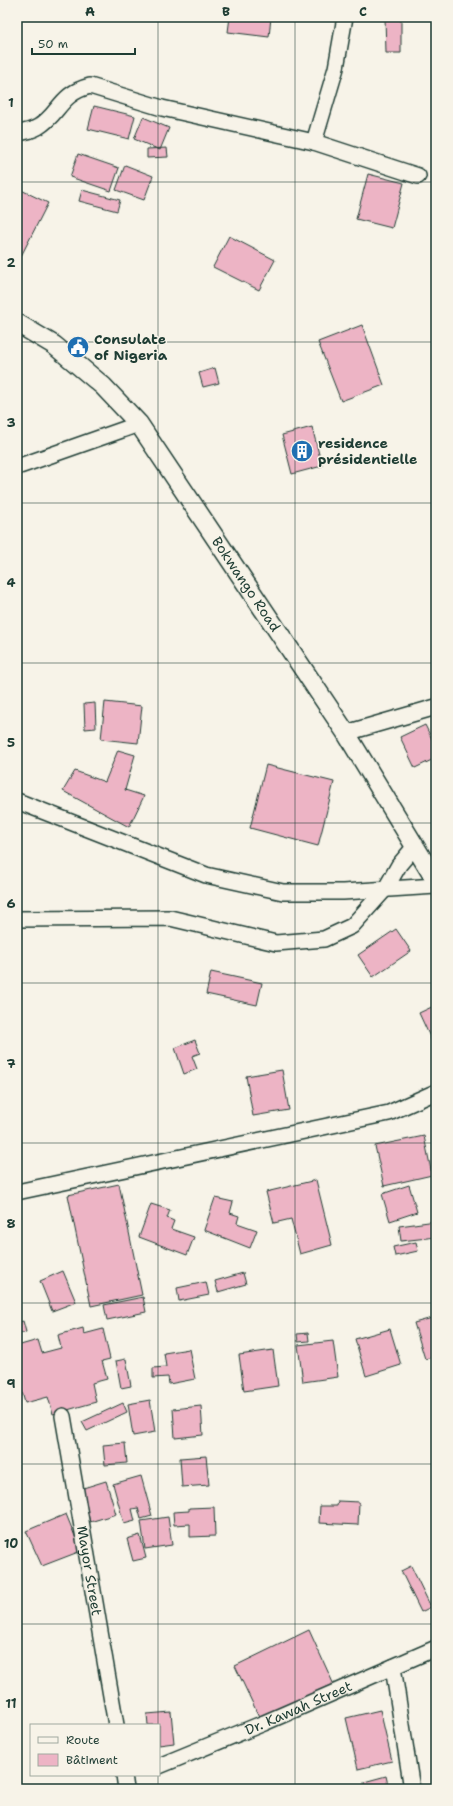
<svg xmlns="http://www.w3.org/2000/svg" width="453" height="1806" font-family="'Shantell Sans',sans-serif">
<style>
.building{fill:#edb4c5;stroke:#1f3d34}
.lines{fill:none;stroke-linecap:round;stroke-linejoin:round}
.minor-casing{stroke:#1f3d34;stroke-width:18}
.tertiary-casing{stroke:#1f3d34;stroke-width:21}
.minor{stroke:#f7f3e8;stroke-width:15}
.tertiary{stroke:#f7f3e8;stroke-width:18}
.grid{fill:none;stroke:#1f3d34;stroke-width:1;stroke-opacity:0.55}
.labels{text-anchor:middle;stroke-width:3;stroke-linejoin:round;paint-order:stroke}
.poi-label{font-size:14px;font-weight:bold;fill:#1f3d34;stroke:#f7f3e8;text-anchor:start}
.street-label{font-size:14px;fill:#1f3d34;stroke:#f7f3e8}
.neatline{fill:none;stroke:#1f3d34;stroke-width:1.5}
.grid-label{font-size:13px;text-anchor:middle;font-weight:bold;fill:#1f3d34}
</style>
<rect width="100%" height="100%" fill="#f7f3e8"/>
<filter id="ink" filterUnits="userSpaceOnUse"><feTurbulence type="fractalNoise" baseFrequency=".025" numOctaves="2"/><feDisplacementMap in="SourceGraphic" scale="8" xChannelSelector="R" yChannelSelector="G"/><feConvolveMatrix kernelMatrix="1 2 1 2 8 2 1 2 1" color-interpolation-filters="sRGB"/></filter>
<g filter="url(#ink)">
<path class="building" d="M 230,17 L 271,17 L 269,37 L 228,32 Z
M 385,17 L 401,17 L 401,53 L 386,53 Z
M 94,106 L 135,116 L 129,139 L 88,129 Z
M 143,117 L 169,128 L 160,150 L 134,139 Z
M 167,148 L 168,157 L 147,158 L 147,149 Z
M 78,154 L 119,168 L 111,191 L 70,177 Z
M 125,165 L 153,176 L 144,200 L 116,190 Z
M 368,174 L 404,183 L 392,228 L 356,219 Z
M 17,188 L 48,203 L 17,264 Z
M 82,190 L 120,200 L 117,211 L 79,201 Z
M 229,236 L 275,260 L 259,290 L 213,267 Z
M 362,325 L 384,385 L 341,401 L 318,342 Z
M 215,368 L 219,383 L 203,387 L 199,373 Z
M 312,427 L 322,466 L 292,474 L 282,435 Z
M 105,702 L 142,706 L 138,743 L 101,739 Z
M 95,703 L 96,728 L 85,729 L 84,704 Z
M 425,725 L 436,747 L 436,758 L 415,768 L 400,737 Z
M 118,750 L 135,755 L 125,790 L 144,796 L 129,827 L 63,791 L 75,771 L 105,782 Z
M 266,765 L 334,782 L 318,846 L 250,828 Z
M 396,929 L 411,951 L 373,977 L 358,955 Z
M 211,972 L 262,983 L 257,1005 L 206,994 Z
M 436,1005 L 436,1050 L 419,1013 Z
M 195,1040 L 200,1053 L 192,1056 L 197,1069 L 184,1074 L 175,1048 Z
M 282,1070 L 289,1110 L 253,1116 L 246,1076 Z
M 424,1136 L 432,1175 L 384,1186 L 375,1146 Z
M 316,1180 L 332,1245 L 300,1254 L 291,1219 L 274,1223 L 266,1192 Z
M 119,1184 L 142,1295 L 91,1306 L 68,1195 Z
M 409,1185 L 417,1212 L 390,1221 L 382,1194 Z
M 215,1198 L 233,1202 L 230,1213 L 239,1216 L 237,1223 L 257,1230 L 250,1248 L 204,1230 Z
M 151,1204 L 170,1210 L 167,1218 L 174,1221 L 171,1229 L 194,1237 L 187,1255 L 139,1237 Z
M 436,1221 L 436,1237 L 401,1241 L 399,1226 Z
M 416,1242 L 418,1251 L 395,1256 L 393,1247 Z
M 63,1271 L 76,1302 L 52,1311 L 40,1281 Z
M 243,1273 L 246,1284 L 218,1292 L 215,1281 Z
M 206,1282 L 209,1295 L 179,1301 L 177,1288 Z
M 143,1297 L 146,1312 L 107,1320 L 104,1305 Z
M 436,1317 L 436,1356 L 425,1359 L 414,1323 Z
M 23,1321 L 26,1332 L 17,1335 L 17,1323 Z
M 83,1328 L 84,1334 L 103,1329 L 110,1359 L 102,1361 L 107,1379 L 92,1383 L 96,1402 L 53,1414 L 48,1397 L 25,1403 L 17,1373 L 17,1346 L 38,1340 L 42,1353 L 61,1348 L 58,1335 Z
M 390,1329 L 401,1365 L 366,1376 L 355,1339 Z
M 308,1333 L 309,1341 L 298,1342 L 297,1334 Z
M 333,1341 L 338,1377 L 303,1382 L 298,1345 Z
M 189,1349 L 195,1379 L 169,1384 L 168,1377 L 153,1378 L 153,1368 L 166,1367 L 164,1353 Z
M 273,1350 L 278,1386 L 244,1391 L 239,1355 Z
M 126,1359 L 131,1386 L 121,1388 L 116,1361 Z
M 150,1400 L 155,1432 L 133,1436 L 128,1404 Z
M 123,1403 L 127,1412 L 87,1431 L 82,1422 Z
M 201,1406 L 203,1435 L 175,1438 L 173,1409 Z
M 125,1443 L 127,1463 L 105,1465 L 103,1445 Z
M 206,1456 L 209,1485 L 182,1487 L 180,1458 Z
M 141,1476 L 152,1516 L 141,1519 L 138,1508 L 132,1509 L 135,1521 L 124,1524 L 113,1484 Z
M 106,1481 L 116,1514 L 90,1522 L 80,1489 Z
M 338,1501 L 359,1502 L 358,1525 L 319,1523 L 320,1506 L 337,1506 Z
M 214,1507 L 215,1536 L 190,1537 L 190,1524 L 174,1525 L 173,1512 L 189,1511 L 189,1508 Z
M 66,1514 L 81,1551 L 42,1566 L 26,1531 Z
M 168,1517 L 172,1545 L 145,1549 L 141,1521 Z
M 140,1535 L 146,1558 L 133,1561 L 127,1539 Z
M 411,1566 L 431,1607 L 421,1612 L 401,1571 Z
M 309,1630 L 334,1685 L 262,1723 L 235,1666 Z
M 380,1710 L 392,1761 L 358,1769 L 346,1718 Z
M 171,1712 L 174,1743 L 159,1745 L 159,1725 L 148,1725 L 147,1714 Z
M 386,1776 L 389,1789 L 365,1789 L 364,1782 Z"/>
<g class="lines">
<g class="minor-casing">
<g id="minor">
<path d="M 17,133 C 25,132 31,131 38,127 C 60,114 59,94 90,86 L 162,108 L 314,142 L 418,176"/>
<path d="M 314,142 L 336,68 L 345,17"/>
<path d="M 17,467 L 139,424"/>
<path d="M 346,733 L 436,707"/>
<path d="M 17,801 L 206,875 L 283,892 L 343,892 L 436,886"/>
<path d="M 17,919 L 170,918 L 276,943 L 324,939 L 352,926 L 386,888 L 399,865 L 415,846"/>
<path d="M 17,1192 L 389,1113 L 436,1092"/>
<path id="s1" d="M 63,1416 L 116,1725"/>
<path d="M 393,1667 L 412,1789"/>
<path id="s2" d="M 159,1766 L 264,1723 L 436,1648"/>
<path d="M 124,1775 L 126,1789"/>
</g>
</g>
<g class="tertiary-casing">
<g id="tertiary">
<path id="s3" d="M 17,323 L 54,345 L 103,386 L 139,424 L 346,733 L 436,881"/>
</g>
</g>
<use href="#minor" class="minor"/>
<use href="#tertiary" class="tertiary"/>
</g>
</g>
<path class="grid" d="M 158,17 L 158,1725M 295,17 L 295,1789M 17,182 L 436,182M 17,342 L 436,342M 17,503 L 436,503M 17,663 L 436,663M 17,823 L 436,823M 17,983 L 436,983M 17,1143 L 436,1143M 17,1303 L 436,1303M 17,1464 L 436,1464M 17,1624 L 436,1624M 158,1775 L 158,1789"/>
<defs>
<g id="civic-disc" transform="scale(1.15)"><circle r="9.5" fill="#1f6fb2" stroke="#f7f3e8"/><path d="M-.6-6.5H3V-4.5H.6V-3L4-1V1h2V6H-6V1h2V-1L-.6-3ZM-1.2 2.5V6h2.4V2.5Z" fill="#fff"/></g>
<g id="building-disc" transform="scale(1.15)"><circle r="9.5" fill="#1f6fb2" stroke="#f7f3e8"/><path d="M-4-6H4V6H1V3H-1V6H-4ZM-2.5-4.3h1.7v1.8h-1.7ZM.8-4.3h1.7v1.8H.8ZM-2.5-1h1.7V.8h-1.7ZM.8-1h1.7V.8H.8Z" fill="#fff"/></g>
</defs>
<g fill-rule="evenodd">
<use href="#civic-disc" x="78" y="347"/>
<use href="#building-disc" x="302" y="451"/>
</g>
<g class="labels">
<g class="poi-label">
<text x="94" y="344">Consulate<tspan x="94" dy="16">of Nigeria</tspan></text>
<text x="318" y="448">residence<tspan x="318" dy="16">présidentielle</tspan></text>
</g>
<g class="street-label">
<text dy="5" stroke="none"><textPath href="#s3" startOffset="352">Bokwango Road</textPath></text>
<text dy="5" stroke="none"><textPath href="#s1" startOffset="157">Mayor Street</textPath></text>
<text dy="5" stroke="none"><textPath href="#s2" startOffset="151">Dr. Kawah Street</textPath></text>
</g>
</g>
<rect width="453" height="1806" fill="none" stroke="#f7f3e8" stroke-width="44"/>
<rect x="30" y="1724" width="130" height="52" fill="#f7f3e8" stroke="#a1aaa0"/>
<rect x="38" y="1737" width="20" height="6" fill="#f7f3e8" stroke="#a1aaa0"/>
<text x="66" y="1744" font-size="12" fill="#1f3d34">Route</text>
<rect x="38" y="1754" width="20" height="12" fill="#edb4c5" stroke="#a1aaa0"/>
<text x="66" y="1764" font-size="12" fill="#1f3d34">Bâtiment</text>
<path d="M32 48v6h103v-6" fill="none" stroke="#1f3d34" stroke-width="2"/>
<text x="38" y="48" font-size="12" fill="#1f3d34" stroke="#f7f3e8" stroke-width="3" paint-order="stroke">50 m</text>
<rect x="22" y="22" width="409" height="1762" class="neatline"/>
<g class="grid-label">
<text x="90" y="16">A</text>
<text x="226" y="16">B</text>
<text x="363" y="16">C</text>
<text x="11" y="107">1</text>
<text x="11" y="267">2</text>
<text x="11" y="427">3</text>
<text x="11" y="587">4</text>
<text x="11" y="747">5</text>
<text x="11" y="908">6</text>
<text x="11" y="1068">7</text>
<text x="11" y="1228">8</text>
<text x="11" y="1388">9</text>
<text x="11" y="1548">10</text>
<text x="11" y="1708">11</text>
</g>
</svg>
